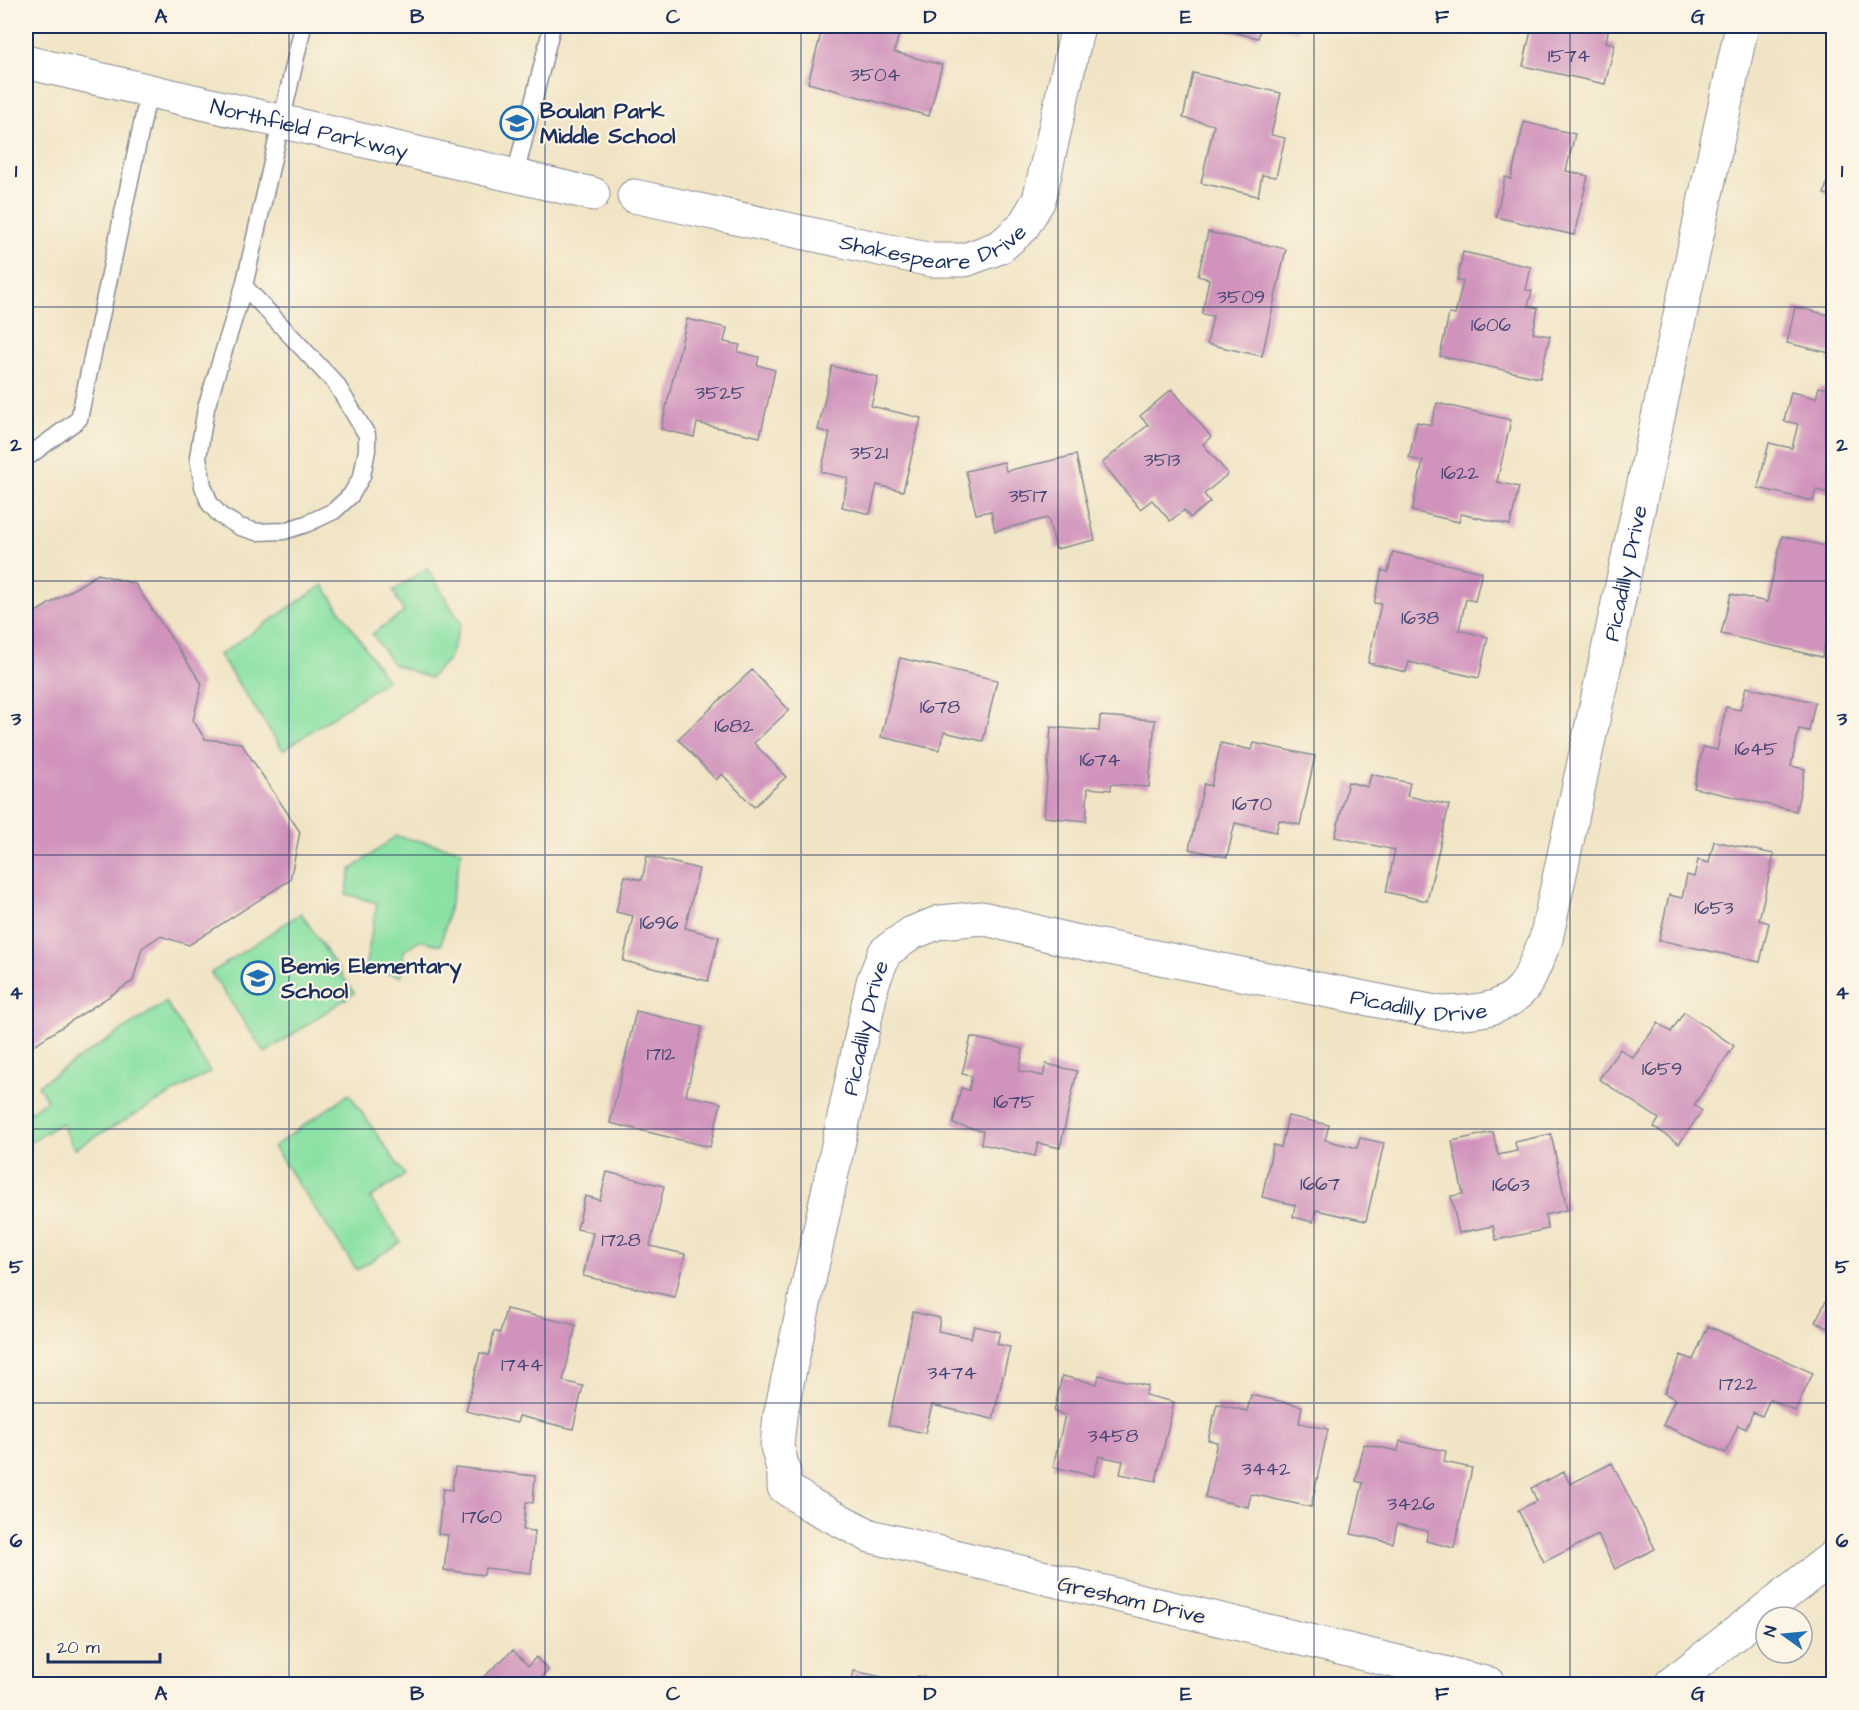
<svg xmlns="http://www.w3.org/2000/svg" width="1859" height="1710" font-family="'Architects Daughter',sans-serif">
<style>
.green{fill:#8be1a4;stroke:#538881;stroke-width:1.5}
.building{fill:#d093bc}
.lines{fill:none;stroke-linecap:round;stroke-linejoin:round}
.lane-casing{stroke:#868a92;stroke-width:19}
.street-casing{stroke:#868a92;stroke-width:35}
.lane{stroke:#fff;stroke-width:16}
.street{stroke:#fff;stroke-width:33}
.grid{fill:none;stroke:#1b2f5e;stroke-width:1.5;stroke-opacity:0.55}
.labels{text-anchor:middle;stroke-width:4.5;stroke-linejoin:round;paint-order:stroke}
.number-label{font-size:20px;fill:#484876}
.poi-label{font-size:22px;font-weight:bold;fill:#1b2f5e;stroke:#fcf5e5;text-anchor:start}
.street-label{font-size:22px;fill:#1b2f5e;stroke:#fcf5e5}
.neatline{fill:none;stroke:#1b2f5e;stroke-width:2}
.grid-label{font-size:20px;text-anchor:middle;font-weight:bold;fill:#1b2f5e}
</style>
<rect width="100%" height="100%" fill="#fcf5e5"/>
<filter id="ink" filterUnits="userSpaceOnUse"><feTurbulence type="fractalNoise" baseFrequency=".0167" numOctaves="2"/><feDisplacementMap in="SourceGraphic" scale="12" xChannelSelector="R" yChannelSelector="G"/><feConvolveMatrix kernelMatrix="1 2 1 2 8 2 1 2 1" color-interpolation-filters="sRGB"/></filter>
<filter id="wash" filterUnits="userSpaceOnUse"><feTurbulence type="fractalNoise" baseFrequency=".008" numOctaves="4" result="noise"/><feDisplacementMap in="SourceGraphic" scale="24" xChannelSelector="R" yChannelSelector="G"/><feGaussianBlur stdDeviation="1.35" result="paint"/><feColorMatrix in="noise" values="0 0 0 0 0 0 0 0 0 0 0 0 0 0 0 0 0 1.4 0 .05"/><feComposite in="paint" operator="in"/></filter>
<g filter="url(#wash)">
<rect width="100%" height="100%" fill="#f0e4c5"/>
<path class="green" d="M 427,568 L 461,623 L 449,658 L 430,678 L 393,664 L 372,634 L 404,612 L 393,591 Z
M 323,585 L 387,680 L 283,750 L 219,655 Z
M 396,836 L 462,850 L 441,945 L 419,940 L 404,951 L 401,976 L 365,969 L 377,903 L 346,894 L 351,870 Z
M 301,913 L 354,993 L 265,1053 L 211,973 Z
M 166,1002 L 210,1072 L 74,1149 L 61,1123 L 26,1145 L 26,1115 L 47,1100 L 38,1085 Z
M 349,1094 L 405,1175 L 370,1198 L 401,1242 L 357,1270 L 273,1147 Z"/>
<g id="blocks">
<path class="building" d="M 823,26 L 911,26 L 910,29 L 901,26 L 894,52 L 942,65 L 929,116 L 808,83 Z
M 1210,26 L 1261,26 L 1258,38 L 1210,27 Z
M 1271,26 L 1299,26 L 1297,32 Z
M 1532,26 L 1609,26 L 1606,42 L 1615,44 L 1605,84 L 1523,66 Z
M 1193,73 L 1281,93 L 1271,135 L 1285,138 L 1276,177 L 1262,175 L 1258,196 L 1201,183 L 1214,125 L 1183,118 Z
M 1524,122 L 1575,134 L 1566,171 L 1588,176 L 1574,235 L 1496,217 L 1505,177 L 1511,179 Z
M 1834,157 L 1834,196 L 1824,194 Z
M 1208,232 L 1286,249 L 1262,356 L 1207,344 L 1213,316 L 1202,314 L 1209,279 L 1198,276 Z
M 1463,252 L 1531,267 L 1526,290 L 1532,291 L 1528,306 L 1538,308 L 1533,333 L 1550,336 L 1540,378 L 1440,356 L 1449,314 L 1455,315 L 1463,282 L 1457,280 Z
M 1795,307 L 1834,316 L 1834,364 L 1828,362 L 1830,353 L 1787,343 Z
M 687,319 L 727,328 L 724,342 L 740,345 L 738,352 L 759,357 L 757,365 L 775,370 L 760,437 L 697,423 L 694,437 L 661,429 Z
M 832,366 L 878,377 L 871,406 L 921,418 L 903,491 L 877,485 L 870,514 L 842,507 L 848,478 L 821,472 L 830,433 L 818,430 Z
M 1819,387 L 1834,390 L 1834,494 L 1816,490 L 1813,501 L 1758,488 L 1769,443 L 1792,448 L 1798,424 L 1784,421 L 1791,392 L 1816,398 Z
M 1172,389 L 1211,437 L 1203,444 L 1228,474 L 1204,494 L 1210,502 L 1190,518 L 1184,510 L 1170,521 L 1152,500 L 1140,509 L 1102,463 L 1148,425 L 1140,416 Z
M 1437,403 L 1511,420 L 1497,482 L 1519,487 L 1510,525 L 1461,514 L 1459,522 L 1412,511 L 1423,461 L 1409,458 L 1417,422 L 1431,425 Z
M 1076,455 L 1095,540 L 1056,549 L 1048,518 L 995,531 L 991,511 L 976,514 L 966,471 L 1004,462 L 1006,471 Z
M 1782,536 L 1834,548 L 1834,617 L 1831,617 L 1822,657 L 1721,634 L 1731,594 L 1767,602 Z
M 1393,552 L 1482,572 L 1475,601 L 1466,599 L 1459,630 L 1488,637 L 1479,678 L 1409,662 L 1406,672 L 1368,663 L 1381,604 L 1374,603 L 1382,570 L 1388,572 Z
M 98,574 L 135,584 L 202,684 L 193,720 L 205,739 L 241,743 L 300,832 L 290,880 L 189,945 L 160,936 L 142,948 L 133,981 L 31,1047 L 26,1045 L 26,618 Z
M 900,658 L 997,680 L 983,741 L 944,732 L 939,750 L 881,737 Z
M 752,670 L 789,710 L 754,743 L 786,777 L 754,807 L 722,774 L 716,780 L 678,739 Z
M 1746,687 L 1815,702 L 1809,731 L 1799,729 L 1791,766 L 1805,769 L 1796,811 L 1694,788 L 1703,747 L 1717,750 L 1726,707 L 1740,710 Z
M 1100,716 L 1155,720 L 1149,787 L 1111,784 L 1111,790 L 1088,788 L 1086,821 L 1044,817 L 1051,727 L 1099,731 Z
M 1221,743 L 1252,750 L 1254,743 L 1315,756 L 1300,825 L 1279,820 L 1276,832 L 1235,823 L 1227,857 L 1189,849 L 1204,784 L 1211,786 Z
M 1371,774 L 1410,783 L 1407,796 L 1449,805 L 1427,901 L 1386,892 L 1395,850 L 1335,837 L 1348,782 L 1368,787 Z
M 1714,841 L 1774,854 L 1759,920 L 1769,923 L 1760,962 L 1659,940 L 1669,895 L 1682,898 L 1687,875 L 1694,877 L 1698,860 L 1709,863 Z
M 647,856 L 699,869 L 685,928 L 719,937 L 708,981 L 623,961 L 633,916 L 616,912 L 625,876 L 642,880 Z
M 636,1011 L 702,1027 L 686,1095 L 721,1103 L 710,1147 L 610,1123 Z
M 1684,1012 L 1734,1046 L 1694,1105 L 1702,1111 L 1679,1144 L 1654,1127 L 1659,1119 L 1599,1079 L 1620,1049 L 1633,1058 L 1658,1023 L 1671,1032 Z
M 971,1037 L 1023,1049 L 1019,1071 L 1043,1076 L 1046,1064 L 1077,1071 L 1060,1148 L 1038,1143 L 1035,1156 L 981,1144 L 983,1131 L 953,1124 L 961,1088 L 969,1090 L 972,1076 L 962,1074 Z
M 1288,1116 L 1329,1125 L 1325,1140 L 1357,1148 L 1360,1138 L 1384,1143 L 1366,1221 L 1316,1210 L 1313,1222 L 1293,1217 L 1295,1205 L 1262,1197 L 1273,1145 L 1281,1147 Z
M 1493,1132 L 1498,1155 L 1517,1151 L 1515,1142 L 1551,1134 L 1567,1210 L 1545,1215 L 1548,1229 L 1496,1240 L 1493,1226 L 1459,1233 L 1451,1196 L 1463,1194 L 1452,1141 Z
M 607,1172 L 664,1186 L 650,1246 L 685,1254 L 675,1297 L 583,1276 L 593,1233 L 577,1229 L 585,1196 L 600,1200 Z
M 1834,1286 L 1834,1331 L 1815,1322 Z
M 506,1309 L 576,1325 L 563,1381 L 583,1386 L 573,1429 L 519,1416 L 517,1423 L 466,1411 L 480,1353 L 489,1355 L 494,1331 L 500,1333 Z
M 913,1312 L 940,1318 L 938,1331 L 971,1338 L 974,1326 L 1000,1332 L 997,1344 L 1010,1347 L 993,1419 L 932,1405 L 925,1433 L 888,1425 Z
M 1708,1326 L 1813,1373 L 1795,1411 L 1770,1399 L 1762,1416 L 1753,1412 L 1746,1429 L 1738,1425 L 1726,1453 L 1663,1425 L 1675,1399 L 1664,1393 L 1681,1355 L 1693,1360 Z
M 1099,1375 L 1148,1386 L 1145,1395 L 1174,1402 L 1156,1481 L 1120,1474 L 1123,1461 L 1099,1456 L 1094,1476 L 1053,1467 L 1065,1415 L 1054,1412 L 1062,1376 L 1097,1384 Z
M 1251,1395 L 1302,1406 L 1299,1423 L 1328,1429 L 1311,1507 L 1251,1494 L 1248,1507 L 1205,1497 L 1217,1442 L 1208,1440 L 1217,1404 L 1247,1411 Z
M 1400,1441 L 1446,1451 L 1444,1462 L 1472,1468 L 1454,1548 L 1426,1541 L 1428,1531 L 1397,1524 L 1393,1543 L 1351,1534 L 1363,1483 L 1356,1481 L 1364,1444 L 1398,1451 Z
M 1612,1463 L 1655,1549 L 1615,1569 L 1598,1535 L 1544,1562 L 1518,1510 L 1537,1501 L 1531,1488 L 1564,1472 L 1570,1484 Z
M 455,1467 L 535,1476 L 533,1503 L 526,1502 L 523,1530 L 535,1531 L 531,1573 L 485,1568 L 484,1575 L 444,1570 L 448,1535 L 438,1534 L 443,1489 L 452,1490 Z
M 513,1650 L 528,1666 L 536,1657 L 548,1670 L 540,1679 L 545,1684 L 476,1684 Z
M 854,1671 L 892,1679 L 891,1684 L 851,1684 Z
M 918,1676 L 952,1684 L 916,1684 Z"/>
</g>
</g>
<g filter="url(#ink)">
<use href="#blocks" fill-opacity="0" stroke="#868a92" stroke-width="1.5"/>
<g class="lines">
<g class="lane-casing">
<path id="lane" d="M 515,176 L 552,26
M 244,286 L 336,384 L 367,435 L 367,450 L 362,476 L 351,495 L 334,511 L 306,524 L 284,531 L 257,532 L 240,527 L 221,516 L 210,504 L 203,486 L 198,457 L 206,408 L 244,286 L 303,26
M 26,458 L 79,419 L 149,91"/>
</g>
<g class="street-casing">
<g id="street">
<path id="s1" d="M 26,62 L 593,194"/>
<path id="s2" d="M 634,196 L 931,260 L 965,260 L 1000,247 L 1022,228 L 1039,200 L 1078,26"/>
<path id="s3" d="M 1490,1684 L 870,1536 L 811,1505 L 784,1487 L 784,1473 L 777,1446 L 780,1416 L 873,982 L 885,952 L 912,933 L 940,922 L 982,918 L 1069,940 L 1440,1013 C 1468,1012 1501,1013 1522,989 C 1530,981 1540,951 1546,939 L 1742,26"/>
<path d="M 1671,1684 L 1834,1556"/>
</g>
</g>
<use href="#lane" class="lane"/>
<use href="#street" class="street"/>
</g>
</g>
<path class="grid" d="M 289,26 L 289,1684M 545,26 L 545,1684M 801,26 L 801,1684M 1058,26 L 1058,1684M 1314,26 L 1314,1684M 1570,26 L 1570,1684M 26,307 L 1834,307M 26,581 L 1834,581M 26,855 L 1834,855M 26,1129 L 1834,1129M 26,1403 L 1834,1403"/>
<defs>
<g id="school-ring" transform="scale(1.725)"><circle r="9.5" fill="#fcf5e5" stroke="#1f6fb2" stroke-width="1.5"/><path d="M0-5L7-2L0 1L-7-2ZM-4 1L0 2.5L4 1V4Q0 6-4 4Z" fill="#1f6fb2"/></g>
</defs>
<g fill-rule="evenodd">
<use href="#school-ring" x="517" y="123"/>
<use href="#school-ring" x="258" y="978"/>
</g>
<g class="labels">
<g class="number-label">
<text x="1569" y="62">1574</text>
<text x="875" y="81">3504</text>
<text x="1241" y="303">3509</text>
<text x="1491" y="331">1606</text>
<text x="720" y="399">3525</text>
<text x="869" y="459">3521</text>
<text x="1162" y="466">3513</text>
<text x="1460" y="479">1622</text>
<text x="1028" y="502">3517</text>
<text x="1420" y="624">1638</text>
<text x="940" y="713">1678</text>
<text x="734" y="732">1682</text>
<text x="1756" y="755">1645</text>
<text x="1100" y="766">1674</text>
<text x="1252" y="810">1670</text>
<text x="1714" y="914">1653</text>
<text x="659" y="929">1696</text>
<text x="661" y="1060">1712</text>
<text x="1662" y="1075">1659</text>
<text x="1014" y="1108">1675</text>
<text x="1320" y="1190">1667</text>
<text x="1511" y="1191">1663</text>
<text x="621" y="1246">1728</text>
<text x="522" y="1371">1744</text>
<text x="952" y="1379">3474</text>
<text x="1738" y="1390">1722</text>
<text x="1113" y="1442">3458</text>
<text x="1266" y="1475">3442</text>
<text x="1411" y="1510">3426</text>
<text x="482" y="1523">1760</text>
</g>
<g class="poi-label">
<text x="540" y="118">Boulan Park<tspan x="540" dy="25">Middle School</tspan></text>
<text x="281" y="973">Bemis Elementary<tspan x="281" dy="25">School</tspan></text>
</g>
<g class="street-label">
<text dy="8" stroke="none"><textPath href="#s1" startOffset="291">Northfield Parkway</textPath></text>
<text dy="8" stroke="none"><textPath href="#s2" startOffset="308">Shakespeare Drive</textPath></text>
<text dy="8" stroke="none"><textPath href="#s3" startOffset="2376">Picadilly Drive</textPath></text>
<text dy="8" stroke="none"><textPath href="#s3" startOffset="1836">Picadilly Drive</textPath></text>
<text dy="8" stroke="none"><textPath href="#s3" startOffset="1206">Picadilly Drive</textPath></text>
<text transform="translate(1132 1599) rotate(13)" y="8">Gresham Drive</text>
</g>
</g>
<rect width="1859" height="1710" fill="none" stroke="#fcf5e5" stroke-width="66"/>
<g transform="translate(1784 1635) rotate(285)"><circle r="28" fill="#fcf5e5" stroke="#a2a6af" stroke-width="1.5"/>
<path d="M0-4.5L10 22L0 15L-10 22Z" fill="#1f6fb2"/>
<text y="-9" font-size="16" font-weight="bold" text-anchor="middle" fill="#1b2f5e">N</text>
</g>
<path d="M48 1653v9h112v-9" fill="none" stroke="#1b2f5e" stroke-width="3"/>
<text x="57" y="1653" font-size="18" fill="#1b2f5e" stroke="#fcf5e5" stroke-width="4.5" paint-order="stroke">20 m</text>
<rect x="33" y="33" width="1793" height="1644" class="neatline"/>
<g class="grid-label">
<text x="161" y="23">A</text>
<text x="417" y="23">B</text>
<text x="673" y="23">C</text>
<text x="930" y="23">D</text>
<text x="1186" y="23">E</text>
<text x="1442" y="23">F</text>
<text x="1698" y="23">G</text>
<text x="16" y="177">1</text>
<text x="1842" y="177">1</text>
<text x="16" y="451">2</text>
<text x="1842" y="451">2</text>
<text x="16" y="725">3</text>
<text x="1842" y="725">3</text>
<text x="16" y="999">4</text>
<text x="1842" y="999">4</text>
<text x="16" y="1273">5</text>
<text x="1842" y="1273">5</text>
<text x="16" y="1547">6</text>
<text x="1842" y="1547">6</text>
<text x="161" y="1700">A</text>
<text x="417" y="1700">B</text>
<text x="673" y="1700">C</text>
<text x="930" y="1700">D</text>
<text x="1186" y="1700">E</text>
<text x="1442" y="1700">F</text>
<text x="1698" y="1700">G</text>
</g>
</svg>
